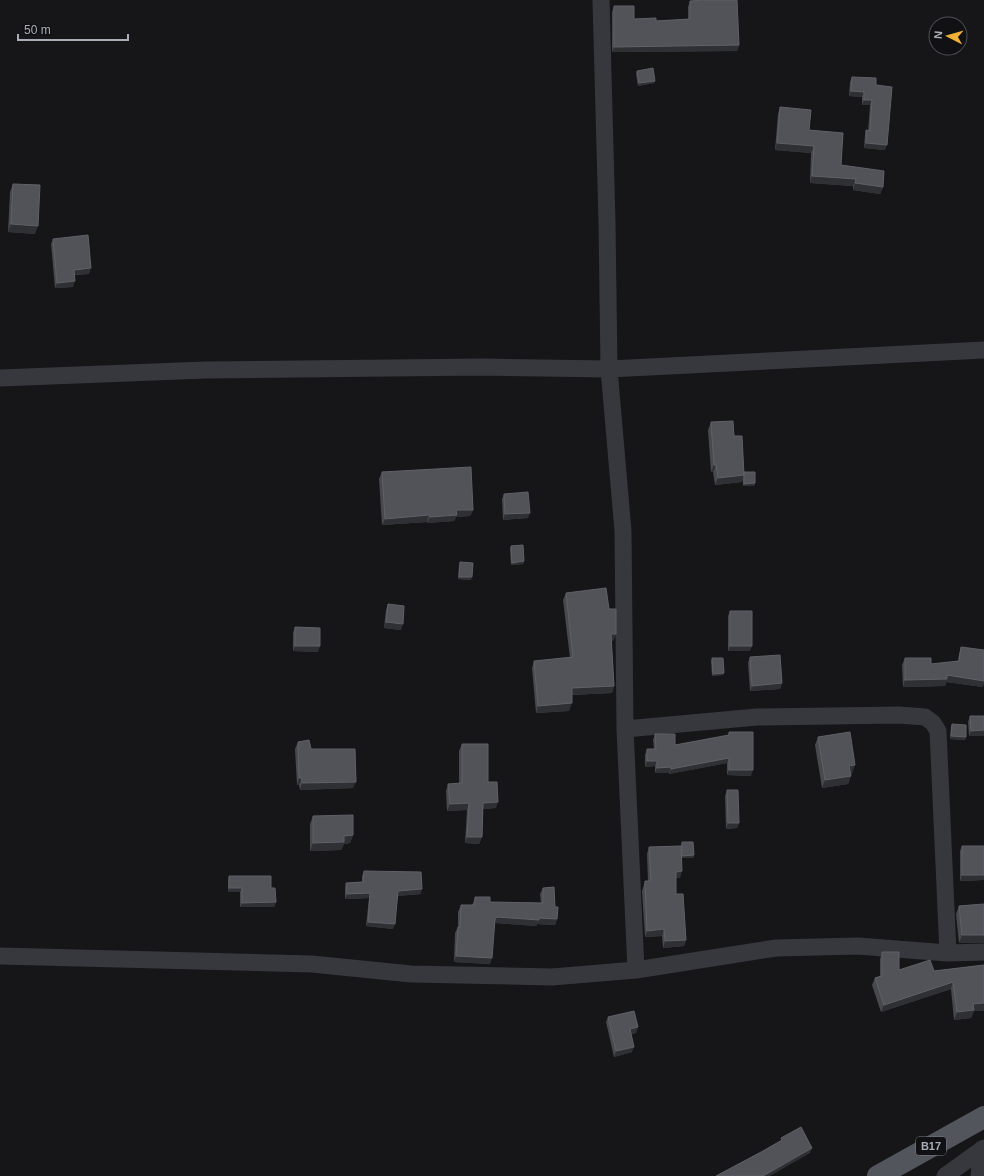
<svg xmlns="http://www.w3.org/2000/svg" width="984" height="1176" font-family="Helvetica,sans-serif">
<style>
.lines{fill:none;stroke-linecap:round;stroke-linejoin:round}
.minor{stroke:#37383d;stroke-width:17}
.primary{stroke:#53555c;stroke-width:22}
.wall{fill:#47494d}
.shaded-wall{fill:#2f3033}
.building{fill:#525359;stroke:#5f6168}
.labels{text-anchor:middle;stroke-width:3.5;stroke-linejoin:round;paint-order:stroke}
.shield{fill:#111113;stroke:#7b7e86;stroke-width:1}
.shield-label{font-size:11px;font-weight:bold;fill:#a8adb8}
</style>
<rect width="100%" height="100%" fill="#161618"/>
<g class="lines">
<path class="minor" d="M 601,0 L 607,222 L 609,369 L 623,531 L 625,729 L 636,970
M 0,378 L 205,370 L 481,367 L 609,369 L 984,350
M 625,729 L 757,717 L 899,715 L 925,717 L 933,723 L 938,731 L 948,953
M 0,956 L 312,964 L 411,974 L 552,977 L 636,970 L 776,948 L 858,946 L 948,953 L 984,952
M 945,1176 L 984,1148
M 979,1176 L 982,1149"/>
<path class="primary" d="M 878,1176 L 984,1117"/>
</g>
<path class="wall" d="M 690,1 L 739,45 L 737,51 L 612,52 L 612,12 L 614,6 L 634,19 L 656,21 L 688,19 L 688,7 Z
M 637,71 L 655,81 L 654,83 L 638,86 L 636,74 Z
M 852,77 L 876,85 L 885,150 L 864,148 L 865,135 L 866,130 L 868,131 L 870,105 L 862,105 L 862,97 L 849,96 L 850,82 Z
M 780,107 L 809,130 L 841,165 L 883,187 L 880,194 L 853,190 L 853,186 L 810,183 L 811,153 L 775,150 L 778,114 Z
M 13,184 L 35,234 L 8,232 L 10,192 Z
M 53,239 L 89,274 L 75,275 L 73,287 L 55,288 L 51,244 Z
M 711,422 L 734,436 L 744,472 L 755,483 L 754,486 L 743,486 L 743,479 L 742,482 L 715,485 L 713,472 L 711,472 L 708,430 Z
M 382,472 L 473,510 L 470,516 L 456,517 L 454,521 L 427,523 L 427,522 L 382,525 L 379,479 Z
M 504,494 L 528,518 L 503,520 L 502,499 Z
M 511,546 L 524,561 L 523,564 L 511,565 L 510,549 Z
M 460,562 L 471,580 L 458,579 L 459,565 Z
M 566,593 L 609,609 L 616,634 L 613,641 L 611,641 L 614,686 L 612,693 L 572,695 L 569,711 L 536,713 L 532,668 L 534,661 L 570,658 L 563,600 Z
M 388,604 L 401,630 L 384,628 L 386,610 Z
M 730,611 L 750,651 L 728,651 L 728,616 Z
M 295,627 L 318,652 L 293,651 L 293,633 Z
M 961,647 L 983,687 L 946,682 L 945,686 L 903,687 L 902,665 L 905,658 L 931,664 L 958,661 L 959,654 Z
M 750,657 L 782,683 L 780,689 L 750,691 L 748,663 Z
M 712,658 L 724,673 L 723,675 L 712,676 L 711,661 Z
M 970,716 L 984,716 L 984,736 L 969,736 L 968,722 Z
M 952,724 L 966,737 L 965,740 L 950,739 L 951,727 Z
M 729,732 L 751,776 L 727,775 L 727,763 L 669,774 L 669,773 L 655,773 L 655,766 L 645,767 L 645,755 L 647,749 L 654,749 L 653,740 L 655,734 L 675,745 L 728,736 Z
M 818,737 L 852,774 L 850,774 L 851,776 L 848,784 L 822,788 L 815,745 Z
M 298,742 L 311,749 L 353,788 L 300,790 L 299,785 L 297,785 L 295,749 Z
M 462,744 L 488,782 L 496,808 L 483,809 L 482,837 L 479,844 L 465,843 L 467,810 L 447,811 L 446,791 L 448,784 L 459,784 L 459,751 Z
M 727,790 L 739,823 L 737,828 L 726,829 L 725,796 Z
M 313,816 L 353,835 L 350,843 L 344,844 L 341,850 L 310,851 L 310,824 Z
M 682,842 L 694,855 L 693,858 L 682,858 L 680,878 L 676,878 L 676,894 L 686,940 L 684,946 L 663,948 L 662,936 L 645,937 L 642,891 L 643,888 L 645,881 L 648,881 L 647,854 L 649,847 L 681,846 Z
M 962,846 L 984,846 L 984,880 L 960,881 L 960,851 Z
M 364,871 L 421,894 L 397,896 L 393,929 L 366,926 L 369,898 L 345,899 L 345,888 L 346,883 L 362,882 L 362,876 Z
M 229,876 L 271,888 L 276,902 L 274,907 L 240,907 L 240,892 L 228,892 L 228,880 Z
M 543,888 L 555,907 L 557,919 L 555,925 L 537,924 L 537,926 L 495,923 L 490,964 L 454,962 L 455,933 L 458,927 L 458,912 L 461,905 L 472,905 L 473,903 L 475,897 L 490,902 L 541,903 L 540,894 Z
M 984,904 L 959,943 L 956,914 L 959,906 Z
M 882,952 L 899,970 L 934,971 L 984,965 L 974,1011 L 971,1018 L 954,1020 L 951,989 L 881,1012 L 872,985 L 875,978 L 880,976 L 880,959 Z
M 608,1017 L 636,1033 L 631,1034 L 632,1052 L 614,1057 L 606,1022 Z"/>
<path class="shaded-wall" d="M 739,45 L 737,51 L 612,52 L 614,47 Z
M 655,81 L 654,83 L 638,86 L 639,83 Z
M 851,91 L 864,92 L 862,97 L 849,96 Z
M 864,100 L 872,100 L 870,105 L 862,105 Z
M 777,143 L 814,146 L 811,153 L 775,150 Z
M 866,143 L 887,145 L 885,150 L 864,148 Z
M 812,176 L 856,179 L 853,186 L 810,183 Z
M 855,183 L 883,187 L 880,194 L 853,190 Z
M 11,224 L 38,226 L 35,234 L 8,232 Z
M 91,268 L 89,274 L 72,275 L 74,270 Z
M 75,281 L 73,287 L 55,288 L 57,283 Z
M 714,465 L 716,465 L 713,472 L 711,472 Z
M 744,475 L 742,482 L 715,485 L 718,478 Z
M 755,483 L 754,486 L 743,486 L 744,484 Z
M 456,510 L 473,510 L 470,516 L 456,517 L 454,521 L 427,523 L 430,517 Z
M 530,513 L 528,518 L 503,520 L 505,514 Z
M 429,515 L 427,522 L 382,525 L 385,519 Z
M 524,561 L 523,564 L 511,565 L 512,563 Z
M 459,577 L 472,577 L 471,580 L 458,579 Z
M 386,622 L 403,624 L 401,630 L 384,628 Z
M 611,634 L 616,634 L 613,641 L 608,641 Z
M 295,646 L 320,646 L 318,652 L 293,651 Z
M 730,646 L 752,646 L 750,651 L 728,651 Z
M 724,673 L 723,675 L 712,676 L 713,674 Z
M 947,675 L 984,681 L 984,684 L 983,687 L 946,682 L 945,686 L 903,687 L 905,680 Z
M 782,683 L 780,689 L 750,691 L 752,686 Z
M 614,686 L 612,693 L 569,695 L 572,688 Z
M 572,703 L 569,711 L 536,713 L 538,706 Z
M 984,730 L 984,736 L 969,736 L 971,731 Z
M 951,736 L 966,737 L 965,740 L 950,739 Z
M 729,758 L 727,763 L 669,774 L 671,769 Z
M 647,761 L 657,761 L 655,766 L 645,767 Z
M 855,765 L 852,774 L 846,774 L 849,766 Z
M 671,767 L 669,773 L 655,773 L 657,768 Z
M 729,770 L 753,770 L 751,776 L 727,775 Z
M 851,776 L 848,784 L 822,788 L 825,780 Z
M 299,778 L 302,778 L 299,785 L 297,785 Z
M 356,782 L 353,788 L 300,790 L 302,783 Z
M 498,802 L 496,808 L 481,809 L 483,803 Z
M 469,803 L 467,810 L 447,811 L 450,804 Z
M 728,823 L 739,823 L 737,828 L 726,829 Z
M 353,835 L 350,843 L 344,844 L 341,850 L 310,851 L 313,843 L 344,836 Z
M 467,837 L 482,837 L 479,844 L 465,843 Z
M 694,855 L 693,858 L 681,858 L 682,856 Z
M 682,871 L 680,878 L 674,878 L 676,872 Z
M 962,875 L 984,875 L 984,880 L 960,881 Z
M 229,888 L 242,888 L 240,892 L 228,892 Z
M 422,889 L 421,894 L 396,896 L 398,891 Z
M 370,893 L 369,898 L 345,899 L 347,894 Z
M 276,902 L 274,907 L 240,907 L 242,903 Z
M 497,917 L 539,918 L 557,919 L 555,925 L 537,924 L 537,926 L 495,923 L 492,925 L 495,919 Z
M 368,922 L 395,924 L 393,929 L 366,926 Z
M 664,929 L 662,936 L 645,937 L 647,931 Z
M 962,935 L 984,935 L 984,943 L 959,943 Z
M 686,940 L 684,946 L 663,948 L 665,941 Z
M 456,956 L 492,958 L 490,964 L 454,962 Z
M 953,982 L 951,989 L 881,1012 L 884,1005 Z
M 984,1003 L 984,1011 L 974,1011 L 971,1018 L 954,1020 L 957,1012 L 973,1004 Z
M 638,1027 L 636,1033 L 628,1035 L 630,1029 Z
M 634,1047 L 632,1052 L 614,1057 L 616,1051 Z
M 812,1148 L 810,1153 L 770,1176 L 763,1176 Z"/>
<path class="building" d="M 703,0 L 737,0 L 739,45 L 614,47 L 614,6 L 634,6 L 634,19 L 656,18 L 656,21 L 690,19 L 690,1 Z
M 653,68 L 655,81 L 639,83 L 637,71 Z
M 852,77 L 876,78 L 876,85 L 892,87 L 887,145 L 866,143 L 866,130 L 870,131 L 872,100 L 864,100 L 864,92 L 851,91 Z
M 780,107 L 811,110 L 809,130 L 843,133 L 841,165 L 884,171 L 883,187 L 855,183 L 856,179 L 812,176 L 814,146 L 777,143 Z
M 13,184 L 40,185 L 38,226 L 11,224 Z
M 88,235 L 91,268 L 74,270 L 75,281 L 57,283 L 53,239 Z
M 733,421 L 734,436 L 742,436 L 744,475 L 718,478 L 716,465 L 714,465 L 711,422 Z
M 471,467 L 473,510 L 456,510 L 457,515 L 430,517 L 429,515 L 385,519 L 382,472 Z
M 744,472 L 755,472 L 755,483 L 744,484 Z
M 528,492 L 530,513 L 505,514 L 504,494 Z
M 523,545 L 524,561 L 512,563 L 511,546 Z
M 460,562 L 473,563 L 472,577 L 459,577 Z
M 606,588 L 609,609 L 616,609 L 616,634 L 611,634 L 614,686 L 572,688 L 572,703 L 538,706 L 534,661 L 573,657 L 566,593 Z
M 388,604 L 404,606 L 403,624 L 386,622 Z
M 730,611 L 752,611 L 752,646 L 730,646 Z
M 295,627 L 320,628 L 320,646 L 295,646 Z
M 961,647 L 984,650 L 984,681 L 947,675 L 947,679 L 905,680 L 905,658 L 931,658 L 931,664 L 959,661 Z
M 780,655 L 782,683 L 752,686 L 750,657 Z
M 712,658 L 723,658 L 724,673 L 713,674 Z
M 970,716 L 984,716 L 984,730 L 971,731 Z
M 952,724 L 966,725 L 966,737 L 951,736 Z
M 729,732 L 753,732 L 753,770 L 729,770 L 729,758 L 671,769 L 671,767 L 657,768 L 657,761 L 647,761 L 647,749 L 656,749 L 655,734 L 675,734 L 675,745 L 729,735 Z
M 850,732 L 855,765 L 849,766 L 851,776 L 825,780 L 818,737 Z
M 309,740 L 311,749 L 355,749 L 356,782 L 302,783 L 302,778 L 299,778 L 298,742 Z
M 462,744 L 488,744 L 488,782 L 497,782 L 498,802 L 483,803 L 482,837 L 467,837 L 469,803 L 450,804 L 448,784 L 462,783 Z
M 727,790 L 738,790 L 739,823 L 728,823 Z
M 353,815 L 353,835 L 344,836 L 344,842 L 313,843 L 313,816 Z
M 682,842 L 693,842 L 694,855 L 682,856 Z
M 681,846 L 682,871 L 676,872 L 676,894 L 683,894 L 686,940 L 665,941 L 664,929 L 647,931 L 645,885 L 645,881 L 651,881 L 649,847 Z
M 962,846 L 984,846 L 984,875 L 962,875 Z
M 364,871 L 421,872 L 422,889 L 398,891 L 395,924 L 368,922 L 370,893 L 347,894 L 346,883 L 363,882 Z
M 229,876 L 271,876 L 271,888 L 275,888 L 276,902 L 242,903 L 242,888 L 229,888 Z
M 554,887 L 555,907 L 558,907 L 557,919 L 539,918 L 539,920 L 497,917 L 495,919 L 492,958 L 456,956 L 458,927 L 460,927 L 461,905 L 475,905 L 475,897 L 490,897 L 490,902 L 543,903 L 543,888 Z
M 984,904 L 984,935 L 962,935 L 959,906 Z
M 882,952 L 899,952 L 899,970 L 930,960 L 934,971 L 984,965 L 984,1003 L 973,1004 L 974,1010 L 957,1012 L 953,982 L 884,1005 L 875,978 L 882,976 Z
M 634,1011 L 638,1027 L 630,1029 L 634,1047 L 616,1051 L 608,1017 Z
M 801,1127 L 812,1148 L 763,1176 L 716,1176 L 763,1151 L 782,1140 L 781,1138 Z"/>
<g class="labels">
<rect class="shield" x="916" y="1137" width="30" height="18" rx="3"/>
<g class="shield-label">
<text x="931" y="1150">B17</text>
</g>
</g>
<g transform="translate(948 36) rotate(276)"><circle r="19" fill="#111113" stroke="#4d4f55"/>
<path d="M0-3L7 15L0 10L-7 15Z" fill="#f2b134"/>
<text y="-6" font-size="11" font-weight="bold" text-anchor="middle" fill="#a8adb8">N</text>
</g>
<path d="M18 34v6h110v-6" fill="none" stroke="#a8adb8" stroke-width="2"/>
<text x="24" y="34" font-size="12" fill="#a8adb8" stroke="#111113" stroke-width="3" paint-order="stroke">50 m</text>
</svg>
